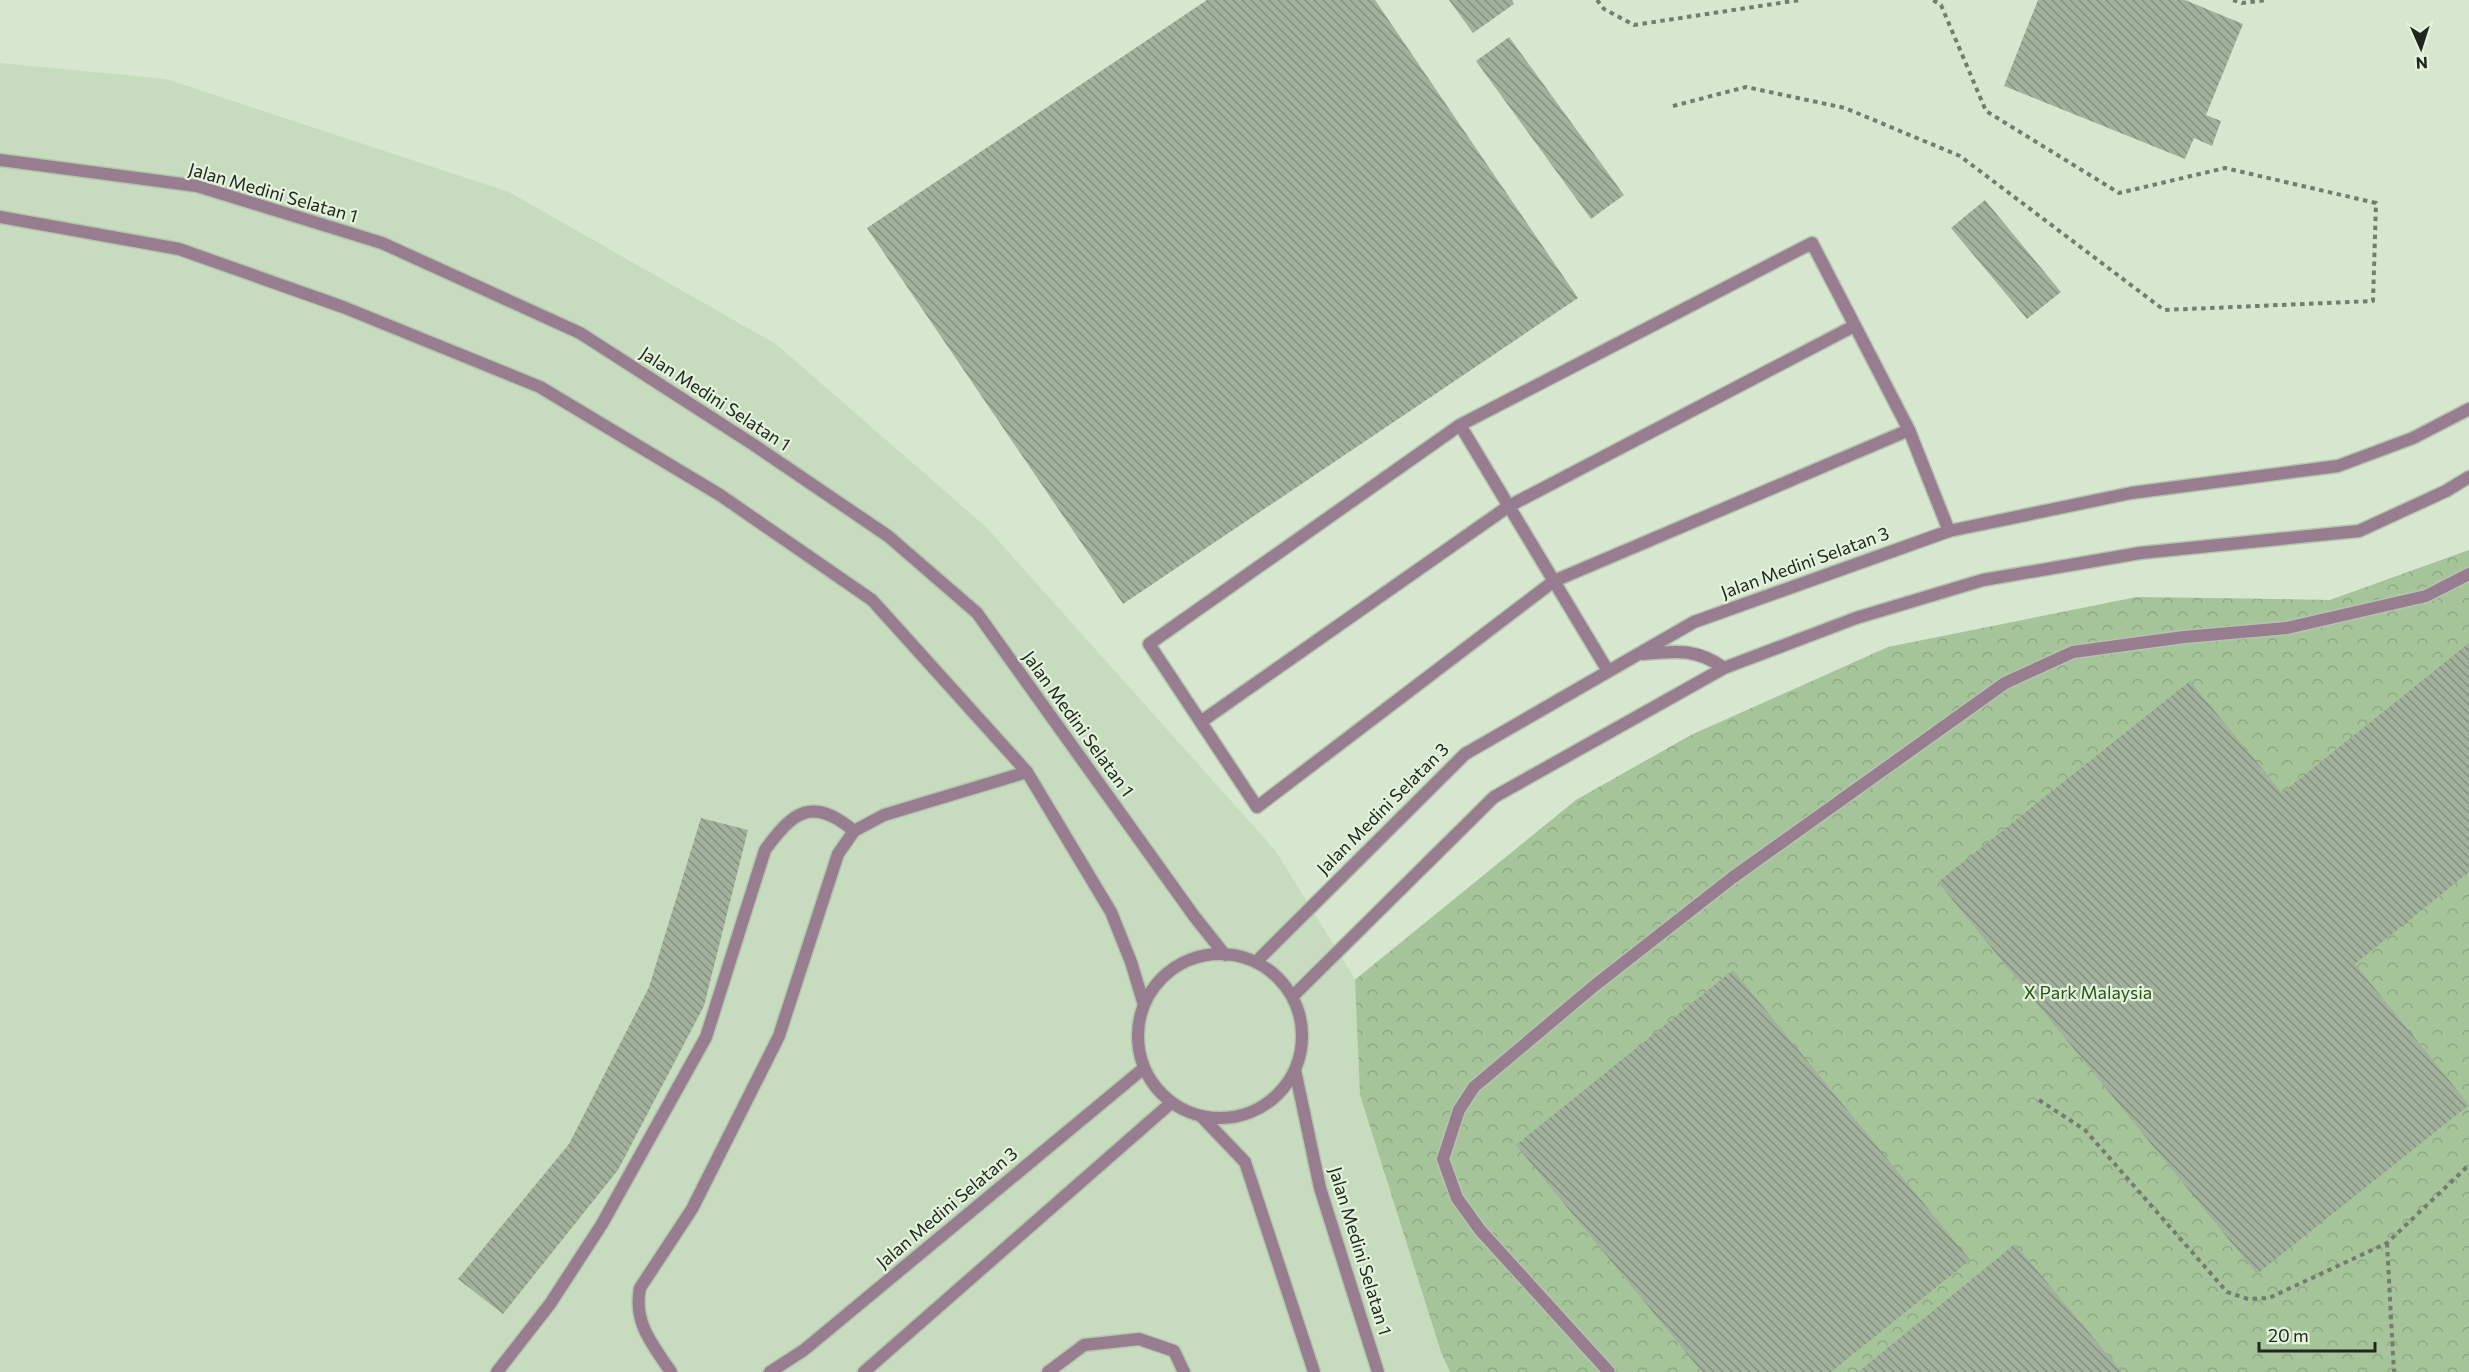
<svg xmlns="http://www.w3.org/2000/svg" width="2469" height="1372" font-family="Commissioner,sans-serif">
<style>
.built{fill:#c7dcbf}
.forest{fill:url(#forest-crowns)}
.building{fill:url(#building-back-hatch)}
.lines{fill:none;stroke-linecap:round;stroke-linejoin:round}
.lane-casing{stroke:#b5c4af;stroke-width:15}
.street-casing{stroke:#b5c4af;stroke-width:15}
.path{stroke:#737d6f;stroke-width:4;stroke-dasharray:4.5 4.5;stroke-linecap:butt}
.lane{stroke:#977d8f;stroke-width:12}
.street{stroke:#977d8f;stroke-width:12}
.labels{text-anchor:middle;stroke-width:4.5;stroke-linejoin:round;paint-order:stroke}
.street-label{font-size:18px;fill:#21271f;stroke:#e3f3dc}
.park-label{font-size:18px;fill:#2a5217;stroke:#e3f3dc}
</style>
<defs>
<pattern id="forest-crowns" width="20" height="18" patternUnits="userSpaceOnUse" patternTransform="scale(1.5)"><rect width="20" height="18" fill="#a5c499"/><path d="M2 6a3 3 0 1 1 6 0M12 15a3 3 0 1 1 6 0" fill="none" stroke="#8ea883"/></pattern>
<pattern id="building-back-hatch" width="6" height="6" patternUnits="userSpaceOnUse" patternTransform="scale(1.5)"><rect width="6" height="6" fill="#a2b19c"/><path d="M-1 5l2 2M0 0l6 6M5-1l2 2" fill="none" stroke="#84907f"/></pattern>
</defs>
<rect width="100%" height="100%" fill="#d6e6cf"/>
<path class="built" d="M 0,63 L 166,79 L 509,192 L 776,344 L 986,527 L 1275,850 L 1355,979 L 1576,800 L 1691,735 L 1888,647 L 2137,597 L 2330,600 L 2469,550 L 2469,1372 L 0,1372 Z"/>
<path class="forest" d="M 2469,550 L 2469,1372 L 1450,1372 L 1441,1352 L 1360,1095 L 1355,980 L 1576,800 L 1691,735 L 1888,647 L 2137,597 L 2330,600 Z"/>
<path class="building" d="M 1207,0 L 1375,0 L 1578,298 L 1123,604 L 867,228 Z
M 1449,0 L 1512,0 L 1514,4 L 1473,33 Z
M 2038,0 L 2185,0 L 2243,24 L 2206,115 L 2221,121 L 2212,146 L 2194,138 L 2185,159 L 2004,86 Z
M 1509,37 L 1624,195 L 1591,219 L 1476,61 Z
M 1985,200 L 2061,292 L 2027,319 L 1951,228 Z
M 2469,643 L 2469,872 L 2355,964 L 2469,1105 L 2257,1274 L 1938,882 L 2190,681 L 2282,793 Z
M 701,818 L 748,830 L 704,1006 L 618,1170 L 503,1314 L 458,1279 L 569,1144 L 649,987 Z
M 1733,970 L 1970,1260 L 1831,1372 L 1702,1372 L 1516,1145 Z
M 2015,1244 L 2122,1372 L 1858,1372 Z"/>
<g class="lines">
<g class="lane-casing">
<path id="lane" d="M 1460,425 L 1608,671
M 1909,430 L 1554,581 L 1257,807 L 1149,644 L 1460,425 L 1812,243 L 1909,430 L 1949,531
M 1202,721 L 1509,506 L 1854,326
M 497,1372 L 550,1304 L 602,1224 L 706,1037 L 765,850 C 793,811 813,796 854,831
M 671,1372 C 653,1345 633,1323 640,1288 L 692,1209 L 779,1036 L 838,854 L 854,831 L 884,815 L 1027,772
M 1048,1372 L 1084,1345 L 1139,1339 L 1174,1351 L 1184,1372
M 1609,1372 L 1480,1230 L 1457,1198 L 1443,1159 L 1459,1110 L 1474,1087 L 1594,986 L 1732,878 L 2005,683 L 2073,652 L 2184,637 L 2287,628 L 2426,596 L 2469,574"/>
</g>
<g class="street-casing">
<path id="street" d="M 0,160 L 197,186 L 382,243 L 580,333 L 754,445 L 888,536 L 977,613 L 1194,916 L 1225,955
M 0,217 L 179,249 L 343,307 L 540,387 L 720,495 L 872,600 L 1027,772 L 1111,912 L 1131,962 L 1144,1005
M 1643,654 C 1675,651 1696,648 1724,668
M1138 1036a82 82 0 1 1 164 0a82 82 0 1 1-164 0Z
M 1256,962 L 1465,754 L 1694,622 L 1949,531 L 2131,493 L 2338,466 L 2413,438 L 2469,409
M 1293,996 L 1494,797 L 1724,668 L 1856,618 L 1983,580 L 2140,553 L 2359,531 L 2446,491 L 2469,477
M 1295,1070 L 1320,1188 L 1378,1372
M 1201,1116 L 1245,1162 L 1314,1372
M 770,1372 L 804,1350 L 1144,1068
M 864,1372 L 1171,1103"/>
</g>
<path class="path" d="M 1597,0 L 1604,9 L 1634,25 L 1800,0
M 2233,0 L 2242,3 L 2267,0
M 1673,106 L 1746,87 L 1845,108 L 1960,156 L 2164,310 L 2373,301 L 2376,203 L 2225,168 L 2119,193 L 1986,111 L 1941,5 L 1933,0
M 2039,1100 L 2085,1130 L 2227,1292 L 2248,1299 L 2269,1298 L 2387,1243 L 2469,1165
M 2387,1243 L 2394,1372"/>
<use href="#lane" class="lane"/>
<use href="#street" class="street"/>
</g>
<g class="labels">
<g class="street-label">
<text transform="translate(273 193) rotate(16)" y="6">Jalan Medini Selatan 1</text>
<text transform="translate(715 399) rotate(33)" y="6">Jalan Medini Selatan 1</text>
<text transform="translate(1805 563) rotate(-20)" y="6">Jalan Medini Selatan 3</text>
<text transform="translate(1078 724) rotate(54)" y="6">Jalan Medini Selatan 1</text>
<text transform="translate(1383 809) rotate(-45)" y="6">Jalan Medini Selatan 3</text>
<text transform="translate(947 1208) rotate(-40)" y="6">Jalan Medini Selatan 3</text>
<text transform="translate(1360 1251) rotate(73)" y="6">Jalan Medini Selatan 1</text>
</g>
<g class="park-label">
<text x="2088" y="999">X Park Malaysia</text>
</g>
</g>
<g transform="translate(2421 48) rotate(177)" stroke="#e3f3dc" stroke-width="4.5" paint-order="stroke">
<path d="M0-4.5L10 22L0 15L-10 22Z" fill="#21271f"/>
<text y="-9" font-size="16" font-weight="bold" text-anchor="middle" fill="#21271f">N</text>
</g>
<path d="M2259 1342v9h116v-9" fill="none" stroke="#21271f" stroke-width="3"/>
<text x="2268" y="1342" font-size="18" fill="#21271f" stroke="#e3f3dc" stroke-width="4.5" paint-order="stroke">20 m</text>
</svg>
